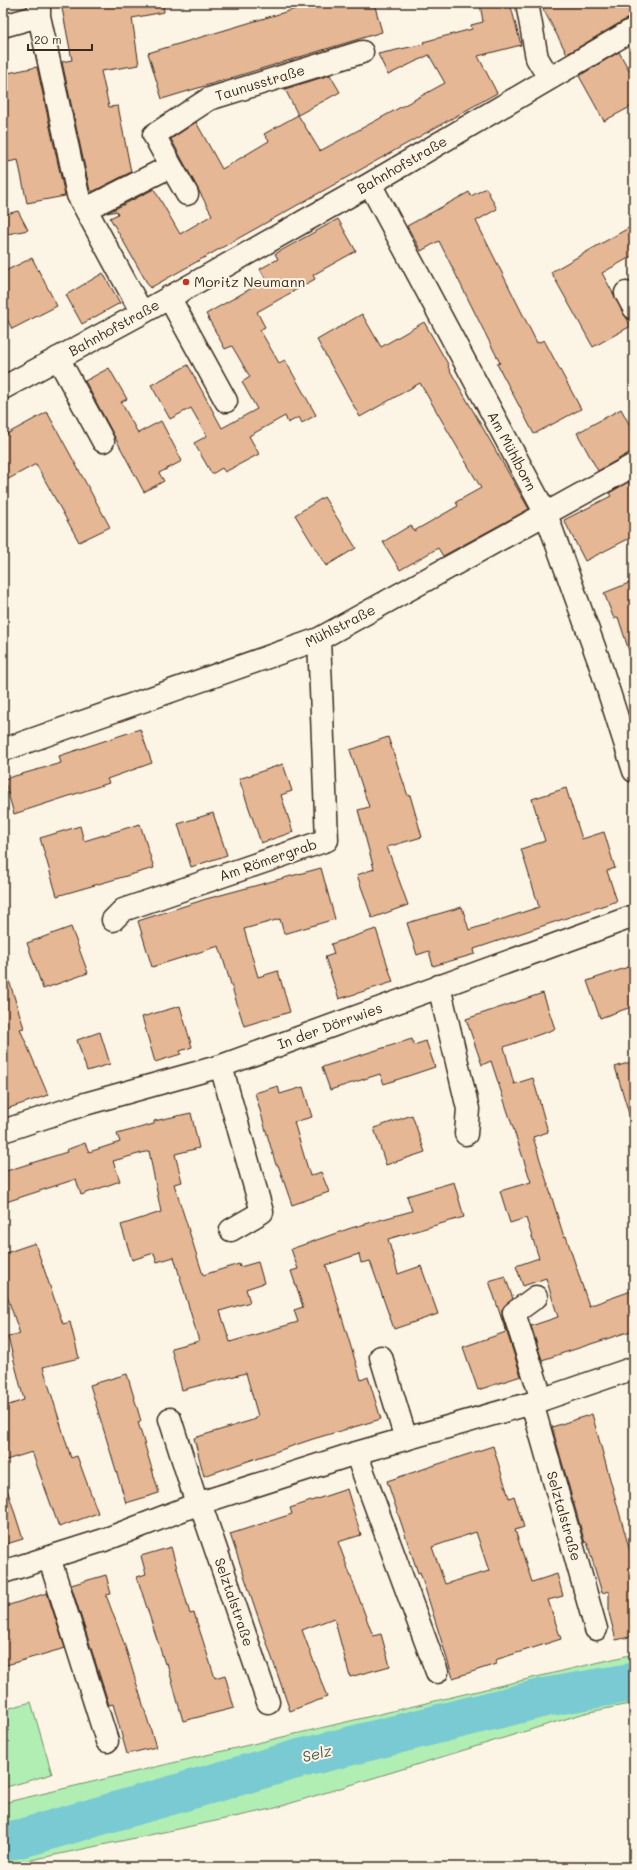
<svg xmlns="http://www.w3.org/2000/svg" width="637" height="1870" font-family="Mali,sans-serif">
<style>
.green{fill:#b1eeb4;stroke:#768c69}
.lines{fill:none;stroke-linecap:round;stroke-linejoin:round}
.river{stroke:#79cad2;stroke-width:39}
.building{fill:#e5b795;stroke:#3b2a1e;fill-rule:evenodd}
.minor-casing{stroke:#3b2a1e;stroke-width:25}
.minor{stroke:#fcf5e5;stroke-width:22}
.poi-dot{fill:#c8321e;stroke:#fcf5e5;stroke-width:1.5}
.labels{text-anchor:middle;stroke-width:4;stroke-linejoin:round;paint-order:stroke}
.street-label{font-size:14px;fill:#3b2a1e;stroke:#fcf5e5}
.poi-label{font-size:14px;fill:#3b2a1e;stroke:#fcf5e5;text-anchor:start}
.water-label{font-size:15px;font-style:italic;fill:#4e5a54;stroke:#fcf5e5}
</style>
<rect width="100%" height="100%" fill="#fcf5e5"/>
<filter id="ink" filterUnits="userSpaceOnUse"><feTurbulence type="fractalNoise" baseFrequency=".025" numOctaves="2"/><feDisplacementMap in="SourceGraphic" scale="8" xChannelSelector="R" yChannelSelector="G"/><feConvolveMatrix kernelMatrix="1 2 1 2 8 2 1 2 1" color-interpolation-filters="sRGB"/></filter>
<g filter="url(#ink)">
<path class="green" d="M 634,1654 L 634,1703 L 585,1713 L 272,1809 L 3,1866 L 3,1803 Z
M 31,1702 L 52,1774 L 3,1788 L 3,1710 Z"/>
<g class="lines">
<path class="river" d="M 3,1842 L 26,1837 L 298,1759 L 547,1697 L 634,1682"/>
</g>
<path class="building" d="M 61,3 L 163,3 L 164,12 L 132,18 L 139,65 L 101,71 L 109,107 L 118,106 L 131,172 L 94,191 L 90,191 L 62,62 L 72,60 Z
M 300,3 L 374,3 L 382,32 L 162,99 L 148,53 L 302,7 Z
M 480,3 L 510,3 L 521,45 L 478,56 L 497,93 L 150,288 L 110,218 L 118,214 L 117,211 L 107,213 L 154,189 L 180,234 L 212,215 L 171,139 L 196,122 L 222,169 L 269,141 L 264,134 L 298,115 L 320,151 L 445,83 L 429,55 L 388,75 L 378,54 L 424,44 L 423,42 L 472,29 L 471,25 L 483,22 Z
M 540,3 L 634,3 L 634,17 L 628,18 L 567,54 Z
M 619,52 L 634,79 L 634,105 L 604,121 L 579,76 Z
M 37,67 L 65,196 L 27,203 L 18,160 L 8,162 L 3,137 L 3,74 Z
M 330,75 L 340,92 L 298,115 L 285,89 Z
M 486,188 L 497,209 L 476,221 L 537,343 L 544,340 L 581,409 L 534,434 L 497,364 L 500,363 L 439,241 L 421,251 L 407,226 L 469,192 L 471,196 Z
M 18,211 L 28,230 L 3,235 L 3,215 Z
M 338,219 L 356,251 L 313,275 L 315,279 L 257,312 L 265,327 L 260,330 L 279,363 L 285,360 L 316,415 L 302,423 L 299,417 L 288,423 L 285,416 L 249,436 L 259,454 L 225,472 L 222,468 L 212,474 L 194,443 L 207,436 L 191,408 L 170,419 L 151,385 L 188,365 L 222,428 L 257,409 L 242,382 L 250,377 L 232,346 L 225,349 L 206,314 L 266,280 L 260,269 L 278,259 L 275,254 Z
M 634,225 L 634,255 L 602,273 L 631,326 L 593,347 L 551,272 Z
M 32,258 L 57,306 L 12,329 L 3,311 L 3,272 Z
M 103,273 L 120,303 L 82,324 L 66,295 Z
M 362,314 L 381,347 L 424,322 L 449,366 L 448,367 L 529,509 L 443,556 L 438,548 L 400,570 L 383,542 L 411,525 L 414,531 L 458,506 L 456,502 L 481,488 L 420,383 L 360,417 L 317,340 Z
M 109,368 L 127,399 L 121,402 L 138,433 L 161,421 L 182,461 L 159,473 L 164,481 L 144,492 L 85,381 Z
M 621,409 L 634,433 L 634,450 L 598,471 L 577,433 Z
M 47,412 L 110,527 L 79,542 L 36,464 L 3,482 L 3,436 Z
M 628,482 L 634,494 L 634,536 L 585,561 L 564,520 L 611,496 L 609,493 Z
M 324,497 L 356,548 L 326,566 L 295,515 Z
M 634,581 L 634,654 L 630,654 L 618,617 L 614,619 L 604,593 Z
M 140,729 L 152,763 L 107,779 L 109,783 L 14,814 L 4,779 L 61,763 L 59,756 Z
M 388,737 L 408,796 L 410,795 L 422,837 L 387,847 L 408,905 L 372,918 L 357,875 L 374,869 L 358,810 L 369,807 L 350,750 Z
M 283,764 L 292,791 L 281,795 L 293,832 L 261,843 L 239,779 Z
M 566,788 L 582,839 L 604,832 L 615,868 L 607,871 L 617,901 L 474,949 L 475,954 L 433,966 L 429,951 L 417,955 L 407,923 L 462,907 L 469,930 L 539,907 L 521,849 L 545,841 L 532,799 Z
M 213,813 L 227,855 L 191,867 L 178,824 Z
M 140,824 L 154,868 L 57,896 L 40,838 L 80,826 L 84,841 Z
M 321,868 L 335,919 L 284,934 L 280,919 L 244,929 L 258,977 L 278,971 L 290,1012 L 244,1026 L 219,946 L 152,967 L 138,921 L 206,899 Z
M 71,927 L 88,973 L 43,989 L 27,943 Z
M 376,929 L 393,982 L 339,999 L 325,957 L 334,954 L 331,944 Z
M 634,965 L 634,1006 L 600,1018 L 587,981 Z
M 7,974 L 24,1028 L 20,1029 L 48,1095 L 3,1110 L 3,975 Z
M 543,993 L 555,1029 L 504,1047 L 514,1084 L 533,1078 L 548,1132 L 533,1137 L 564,1237 L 566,1236 L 589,1306 L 634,1290 L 634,1330 L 542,1360 L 531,1326 L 558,1317 L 546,1278 L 523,1286 L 516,1266 L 539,1258 L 526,1218 L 510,1223 L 500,1191 L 531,1182 L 491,1061 L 482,1065 L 466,1019 Z
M 180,1006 L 192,1047 L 180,1051 L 181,1054 L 155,1062 L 142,1017 Z
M 100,1032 L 110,1064 L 87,1071 L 77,1040 Z
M 412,1039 L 414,1045 L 426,1041 L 435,1067 L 384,1084 L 380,1074 L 330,1090 L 322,1067 Z
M 634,1061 L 634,1116 L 630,1117 L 615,1067 Z
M 278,1086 L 280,1094 L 303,1087 L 312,1117 L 294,1122 L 310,1176 L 321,1172 L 329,1192 L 292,1205 L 278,1165 L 276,1165 L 255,1093 Z
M 191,1113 L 199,1148 L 175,1154 L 182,1182 L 174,1184 L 203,1275 L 239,1264 L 240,1267 L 258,1262 L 264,1283 L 246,1289 L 250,1302 L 220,1311 L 230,1342 L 298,1322 L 294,1310 L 303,1307 L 291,1271 L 298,1269 L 291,1249 L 351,1228 L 412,1211 L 407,1196 L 454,1182 L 464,1217 L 388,1239 L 398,1274 L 421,1266 L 438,1314 L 394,1329 L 370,1261 L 361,1263 L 359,1254 L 326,1265 L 361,1380 L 368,1377 L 381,1419 L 313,1439 L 204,1476 L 194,1438 L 256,1419 L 255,1417 L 258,1416 L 246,1373 L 182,1390 L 171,1348 L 199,1341 L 174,1257 L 157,1262 L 154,1253 L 132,1260 L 121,1225 L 161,1212 L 149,1151 L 113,1161 L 120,1181 L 81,1195 L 76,1179 L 3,1203 L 3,1172 L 67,1152 L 66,1150 L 85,1143 L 89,1152 L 120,1142 L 117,1134 L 154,1124 L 154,1121 Z
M 412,1115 L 425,1152 L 386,1165 L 374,1128 Z
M 35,1243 L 63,1324 L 70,1322 L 79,1358 L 43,1367 L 71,1458 L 77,1456 L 98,1513 L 59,1527 L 32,1452 L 3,1461 L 3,1407 L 24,1400 L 8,1337 L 20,1334 L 3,1284 L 3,1254 Z
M 505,1276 L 513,1299 L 502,1309 L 502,1317 L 521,1376 L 478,1390 L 463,1347 L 506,1332 L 489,1281 Z
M 127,1374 L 141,1421 L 138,1422 L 159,1493 L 126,1503 L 90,1385 Z
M 592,1414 L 634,1566 L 634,1636 L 616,1640 L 609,1613 L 609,1591 L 602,1593 L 587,1542 L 585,1543 L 552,1427 Z
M 493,1446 L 509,1498 L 514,1496 L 524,1527 L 515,1530 L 532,1582 L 557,1574 L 563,1596 L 548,1600 L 561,1639 L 495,1660 L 496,1664 L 453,1678 L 420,1572 L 418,1573 L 387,1481 ZM 476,1532 L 489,1571 L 445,1584 L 432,1547 Z
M 3,1489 L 7,1489 L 23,1539 L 3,1545 Z
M 347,1489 L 361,1535 L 338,1542 L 373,1636 L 381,1634 L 390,1666 L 350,1677 L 334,1618 L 302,1630 L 327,1697 L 290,1711 L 230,1534 L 292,1514 L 290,1508 Z
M 171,1547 L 190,1614 L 194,1613 L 215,1678 L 225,1675 L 234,1708 L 183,1721 L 167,1663 L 165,1664 L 137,1577 L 146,1574 L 141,1556 Z
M 106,1575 L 111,1594 L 106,1595 L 125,1646 L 156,1747 L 127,1754 L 113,1704 L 109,1705 L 71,1585 Z
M 47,1593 L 65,1648 L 3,1666 L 3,1607 Z"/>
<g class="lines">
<g class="minor-casing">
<path id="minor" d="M 39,3 L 39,16 L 78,195 L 142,313
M 527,3 L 537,58 L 549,78
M 3,26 L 39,16
M 171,166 L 187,194
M 370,184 L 546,514 L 599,661 L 634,771
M 86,209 L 171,166 L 154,135 L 209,99 L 362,52
M 626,293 L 634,308
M 169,297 L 226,401
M 58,358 L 103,441
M 3,388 L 142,313 L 370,184 L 634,29
M 3,750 L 319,639 L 634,465
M 113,920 L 123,910 L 327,840 L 319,639
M 439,986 L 468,1109 L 466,1134
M 221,1066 L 262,1212 L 231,1230
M 3,1131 L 85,1104 L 221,1066 L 634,916
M 536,1297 L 514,1313 L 542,1400
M 381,1357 L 406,1439
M 532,1403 L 596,1629
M 170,1419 L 197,1504
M 356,1453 L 437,1672
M 200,1503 L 268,1702
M 49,1557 L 107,1741
M 3,1572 L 104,1540 L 200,1503 L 356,1453 L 532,1403 L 634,1368"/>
</g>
<use href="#minor" class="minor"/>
</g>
</g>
<circle class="poi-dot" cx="186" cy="282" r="4"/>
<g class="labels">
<g class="street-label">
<text transform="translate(260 83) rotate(-17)" y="5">Taunusstraße</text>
<text transform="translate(402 165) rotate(-30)" y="5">Bahnhofstraße</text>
<text transform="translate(114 328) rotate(-29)" y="5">Bahnhofstraße</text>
<text transform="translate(512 451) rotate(62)" y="5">Am Mühlborn</text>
<text transform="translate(340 626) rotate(-27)" y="5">Mühlstraße</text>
<text transform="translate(268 860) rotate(-19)" y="5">Am Römergrab</text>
<text transform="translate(330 1026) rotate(-20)" y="5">In der Dörrwies</text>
<text transform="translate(564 1516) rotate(74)" y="5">Selztalstraße</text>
<text transform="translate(234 1602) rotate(71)" y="5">Selztalstraße</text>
</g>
<g class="poi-label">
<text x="194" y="287">Moritz Neumann</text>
</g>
<g class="water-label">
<text transform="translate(317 1754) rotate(-14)" y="5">Selz</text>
</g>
</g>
<rect width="637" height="1870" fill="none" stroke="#fcf5e5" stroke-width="16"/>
<rect x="8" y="8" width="621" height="1854" fill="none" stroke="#3b2a1e" stroke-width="1.5" filter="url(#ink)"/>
<path d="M28 44v6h64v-6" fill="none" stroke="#3b2a1e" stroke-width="2"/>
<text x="34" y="44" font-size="12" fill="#3b2a1e" stroke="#fcf5e5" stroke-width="3" paint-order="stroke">20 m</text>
</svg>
